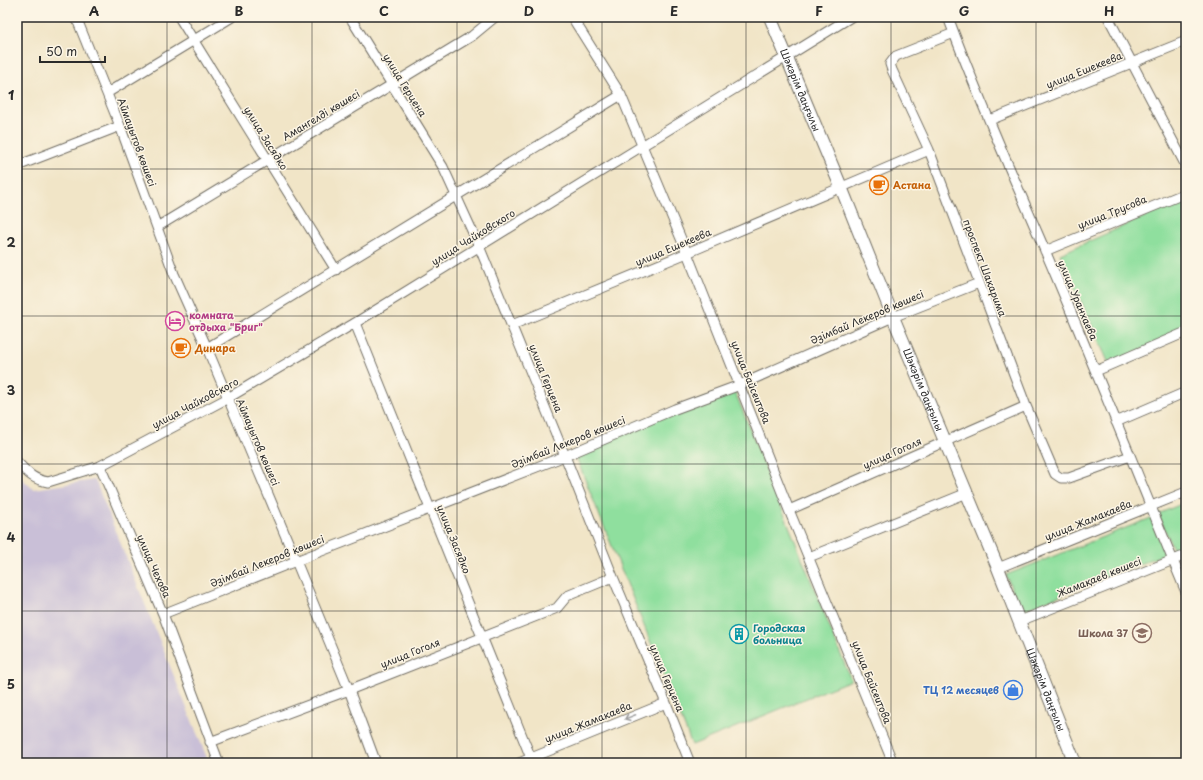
<svg xmlns="http://www.w3.org/2000/svg" width="1203" height="780" font-family="'Playpen Sans',sans-serif">
<style>
.industrial{fill:#c9bfd7}
.green{fill:#8fdf9e;stroke:#5d8564}
.lines{fill:none;stroke-linecap:round;stroke-linejoin:round}
.minor-casing{stroke:#706c62;stroke-width:11}
.major-casing{stroke:#706c62;stroke-width:14}
.minor{stroke:#fff;stroke-width:9}
.major{stroke:#fff;stroke-width:12}
.oneway{stroke:#a0a0a0}
.grid{fill:none;stroke:#2b2b2b;stroke-width:1;stroke-opacity:0.55}
.labels{text-anchor:middle;stroke-width:3;stroke-linejoin:round;paint-order:stroke}
.street-label{font-size:10px;fill:#2b2b2b;stroke:#fcf5e5}
.food-label{font-size:10px;font-weight:bold;fill:#c56008;stroke:#fcf5e5;text-anchor:start}
.hotel-label{font-size:10px;font-weight:bold;fill:#b23c85;stroke:#fcf5e5;text-anchor:start}
.culture-label{font-size:10px;font-weight:bold;fill:#0d838f;stroke:#fcf5e5;text-anchor:start}
.education-label{font-size:10px;font-weight:bold;fill:#785e54;stroke:#fcf5e5;text-anchor:end}
.shop-label{font-size:10px;font-weight:bold;fill:#366cbe;stroke:#fcf5e5;text-anchor:end}
.neatline{fill:none;stroke:#2b2b2b;stroke-width:1.5}
.grid-label{font-size:13px;text-anchor:middle;font-weight:bold;fill:#2b2b2b}
</style>
<rect width="100%" height="100%" fill="#fcf5e5"/>
<filter id="ink" filterUnits="userSpaceOnUse"><feTurbulence type="fractalNoise" baseFrequency=".025" numOctaves="2"/><feDisplacementMap in="SourceGraphic" scale="8" xChannelSelector="R" yChannelSelector="G"/><feConvolveMatrix kernelMatrix="1 2 1 2 8 2 1 2 1" color-interpolation-filters="sRGB"/></filter>
<filter id="wash" filterUnits="userSpaceOnUse"><feTurbulence type="fractalNoise" baseFrequency=".012" numOctaves="4" result="noise"/><feDisplacementMap in="SourceGraphic" scale="16" xChannelSelector="R" yChannelSelector="G"/><feGaussianBlur stdDeviation="0.9" result="paint"/><feColorMatrix in="noise" values="0 0 0 0 0 0 0 0 0 0 0 0 0 0 0 0 0 1.4 0 .05"/><feComposite in="paint" operator="in"/></filter>
<g filter="url(#wash)">
<rect width="100%" height="100%" fill="#f1e5c7"/>
<path class="industrial" d="M 17,474 L 33,489 L 95,480 L 209,763 L 17,763 Z"/>
<path class="green" d="M 1185,199 L 1186,202 L 1186,330 L 1109,364 L 1060,254 Z
M 733,387 L 851,680 L 692,745 L 574,452 Z
M 1186,502 L 1186,546 L 1174,551 L 1158,514 Z
M 1151,518 L 1165,554 L 1021,611 L 1006,575 Z"/>
</g>
<g filter="url(#ink)">
<g class="lines">
<g class="minor-casing">
<path id="minor" d="M 76,17 L 120,126 L 174,274 L 207,348 L 296,561 L 349,690 L 376,763
M 179,17 L 336,270
M 350,17 L 443,167 L 479,246 L 565,456 L 613,577 L 666,703 L 690,763
M 572,17 L 621,95 L 687,253 L 789,510 L 893,763
M 948,17 C 980,104 1019,189 1055,274 C 1100,380 1142,486 1186,592
M 1108,17 L 1186,166
M 954,33 L 896,56 L 890,64 L 892,70 L 929,150 L 1026,406 L 1055,474 L 1061,478 L 1069,478 L 1130,456
M 107,93 L 232,17
M 990,120 L 1186,41
M 17,166 L 120,126
M 157,227 L 472,36 L 495,17
M 1045,251 L 1186,193
M 355,323 L 533,763
M 512,325 L 687,253 L 929,150
M 207,348 L 621,95
M 1096,371 L 1186,332
M 1116,422 L 1186,392
M 17,462 C 28,473 32,479 48,482 L 100,466 L 228,398 L 355,323 L 851,17
M 100,466 L 163,614 L 219,763
M 789,510 L 1026,406
M 809,557 L 967,493
M 998,568 L 1186,492
M 163,614 L 296,561 L 565,456 L 675,409 L 740,385 L 893,317 L 979,283
M 1020,621 L 1186,555
M 210,742 L 349,690 L 557,608 L 567,596 L 613,577
M 519,763 L 666,703"/>
</g>
<g class="major-casing">
<g id="major">
<path id="s1" d="M 770,17 L 841,187 L 893,317 L 998,568 L 1075,763"/>
</g>
</g>
<use href="#minor" class="minor"/>
<use href="#major" class="major"/>
</g>
<defs><path id="oneway-shaft" d="M-6 0H5M1.5-3L5.5 0L1.5 3" fill="none" stroke-width="1.6" stroke-linecap="round" stroke-linejoin="round"/></defs>
<use class="oneway" href="#oneway-shaft" transform="translate(630 717) rotate(158)"/>
</g>
<path class="grid" d="M 167,17 L 167,763M 312,17 L 312,763M 457,17 L 457,763M 602,17 L 602,763M 746,17 L 746,763M 891,17 L 891,763M 1036,17 L 1036,763M 17,169 L 1186,169M 17,316 L 1186,316M 17,464 L 1186,464M 17,611 L 1186,611"/>
<defs>
<g id="cafe-ring" transform="scale(1)"><circle r="9.5" fill="#fcf5e5" stroke="#e8710a" stroke-width="1.5"/><path d="M-5.5-4.5H6V0H3Q3 3.5 0 3.5H-2.5Q-5.5 3.5-5.5 0ZM3-3.2v2h1.7v-2ZM-6 4.5H4V6H-6Z" fill="#e8710a"/></g>
<g id="hotel-ring" transform="scale(1)"><circle r="9.5" fill="#fcf5e5" stroke="#d1479c" stroke-width="1.5"/><path d="M-6-4.5h1.5V1H6V5H4.5V3h-9V5H-6ZM-4 0a1.8 1.8 0 1 1 3.6 0ZM.5 0V-2.5h3Q6-2.5 6 0Z" fill="#d1479c"/></g>
<g id="school-ring" transform="scale(1)"><circle r="9.5" fill="#fcf5e5" stroke="#8d6e63" stroke-width="1.5"/><path d="M0-5L7-2L0 1L-7-2ZM-4 1L0 2.5L4 1V4Q0 6-4 4Z" fill="#8d6e63"/></g>
<g id="building-ring" transform="scale(1)"><circle r="9.5" fill="#fcf5e5" stroke="#0f9aa8" stroke-width="1.5"/><path d="M-4-6H4V6H1V3H-1V6H-4ZM-2.5-4.3h1.7v1.8h-1.7ZM.8-4.3h1.7v1.8H.8ZM-2.5-1h1.7V.8h-1.7ZM.8-1h1.7V.8H.8Z" fill="#0f9aa8"/></g>
<g id="shop-ring" transform="scale(1)"><circle r="9.5" fill="#fcf5e5" stroke="#3f7fe0" stroke-width="1.5"/><path d="M-5-2.5h2.3a2.7 3.5 0 0 1 5.4 0H5L5.5 6h-11ZM-1.5-2.5h3a1.5 2.3 0 0 0-3 0Z" fill="#3f7fe0"/></g>
</defs>
<g fill-rule="evenodd">
<use href="#cafe-ring" x="879" y="185"/>
<use href="#hotel-ring" x="175" y="321"/>
<use href="#cafe-ring" x="181" y="348"/>
<use href="#school-ring" x="1142" y="633"/>
<use href="#building-ring" x="739" y="634"/>
<use href="#shop-ring" x="1013" y="690"/>
</g>
<g class="labels">
<g class="street-label">
<text transform="translate(1084 70) rotate(-22)" y="4">улица Ешекеева</text>
<text transform="translate(405 85) rotate(58)" y="4">улица Герцена</text>
<text dy="4" stroke="none"><textPath href="#s1" startOffset="79">Шәкәрім даңғылы</textPath></text>
<text transform="translate(321 115) rotate(-31)" y="4">Амангелді көшесі</text>
<text transform="translate(266 138) rotate(58)" y="4">улица Засядко</text>
<text transform="translate(137 142) rotate(70)" y="4">Аймауытов көшесі</text>
<text transform="translate(1112 212) rotate(-22)" y="4">улица Трусова</text>
<text transform="translate(473 237) rotate(-32)" y="4">улица Чайковского</text>
<text transform="translate(673 247) rotate(-23)" y="4">улица Ешекеева</text>
<text transform="translate(985 268) rotate(69)" y="4">проспект Шакарима</text>
<text transform="translate(1078 300) rotate(67)" y="4">улица Уранхаева</text>
<text transform="translate(867 317) rotate(-23)" y="4">Әзімбай Лекеров көшесі</text>
<text transform="translate(546 378) rotate(68)" y="4">улица Герцена</text>
<text transform="translate(751 382) rotate(68)" y="4">улица Байсеитова</text>
<text dy="4" stroke="none"><textPath href="#s1" startOffset="403">Шәкәрім даңғылы</textPath></text>
<text transform="translate(195 403) rotate(-28)" y="4">улица Чайковского</text>
<text transform="translate(258 442) rotate(67)" y="4">Аймауытов көшесі</text>
<text transform="translate(568 442) rotate(-22)" y="4">Әзімбай Лекеров көшесі</text>
<text transform="translate(892 453) rotate(-24)" y="4">улица Гоголя</text>
<text transform="translate(1088 520) rotate(-22)" y="4">улица Жамакаева</text>
<text transform="translate(454 539) rotate(68)" y="4">улица Засядко</text>
<text transform="translate(267 561) rotate(-22)" y="4">Әзімбай Лекеров көшесі</text>
<text transform="translate(154 566) rotate(66)" y="4">улица Чехова</text>
<text transform="translate(1099 577) rotate(-22)" y="4">Жамақаев көшесі</text>
<text transform="translate(410 653) rotate(-22)" y="4">улица Гоголя</text>
<text transform="translate(667 678) rotate(67)" y="4">улица Герцена</text>
<text transform="translate(872 682) rotate(68)" y="4">улица Байсеитова</text>
<text dy="4" stroke="none"><textPath href="#s1" startOffset="727">Шәкәрім даңғылы</textPath></text>
<text transform="translate(588 722) rotate(-22)" y="4">улица Жамакаева</text>
</g>
<g class="food-label">
<text x="893" y="189">Астана</text>
<text x="195" y="352">Динара</text>
</g>
<g class="hotel-label">
<text x="189" y="319">комната<tspan x="189" dy="12">отдыха "Бриг"</tspan></text>
</g>
<g class="culture-label">
<text x="753" y="632">Городская<tspan x="753" dy="12">больница</tspan></text>
</g>
<g class="education-label">
<text x="1128" y="637">Школа 37</text>
</g>
<g class="shop-label">
<text x="999" y="694">ТЦ 12 месяцев</text>
</g>
</g>
<rect width="1203" height="780" fill="none" stroke="#fcf5e5" stroke-width="44"/>
<path d="M40 56v6h65v-6" fill="none" stroke="#2b2b2b" stroke-width="2"/>
<text x="46" y="56" font-size="12" fill="#2b2b2b" stroke="#fcf5e5" stroke-width="3" paint-order="stroke">50 m</text>
<rect x="22" y="22" width="1159" height="736" class="neatline"/>
<g class="grid-label">
<text x="94" y="16">A</text>
<text x="239" y="16">B</text>
<text x="384" y="16">C</text>
<text x="529" y="16">D</text>
<text x="674" y="16">E</text>
<text x="819" y="16">F</text>
<text x="964" y="16">G</text>
<text x="1109" y="16">H</text>
<text x="11" y="100">1</text>
<text x="11" y="247">2</text>
<text x="11" y="395">3</text>
<text x="11" y="542">4</text>
<text x="11" y="689">5</text>
</g>
</svg>
